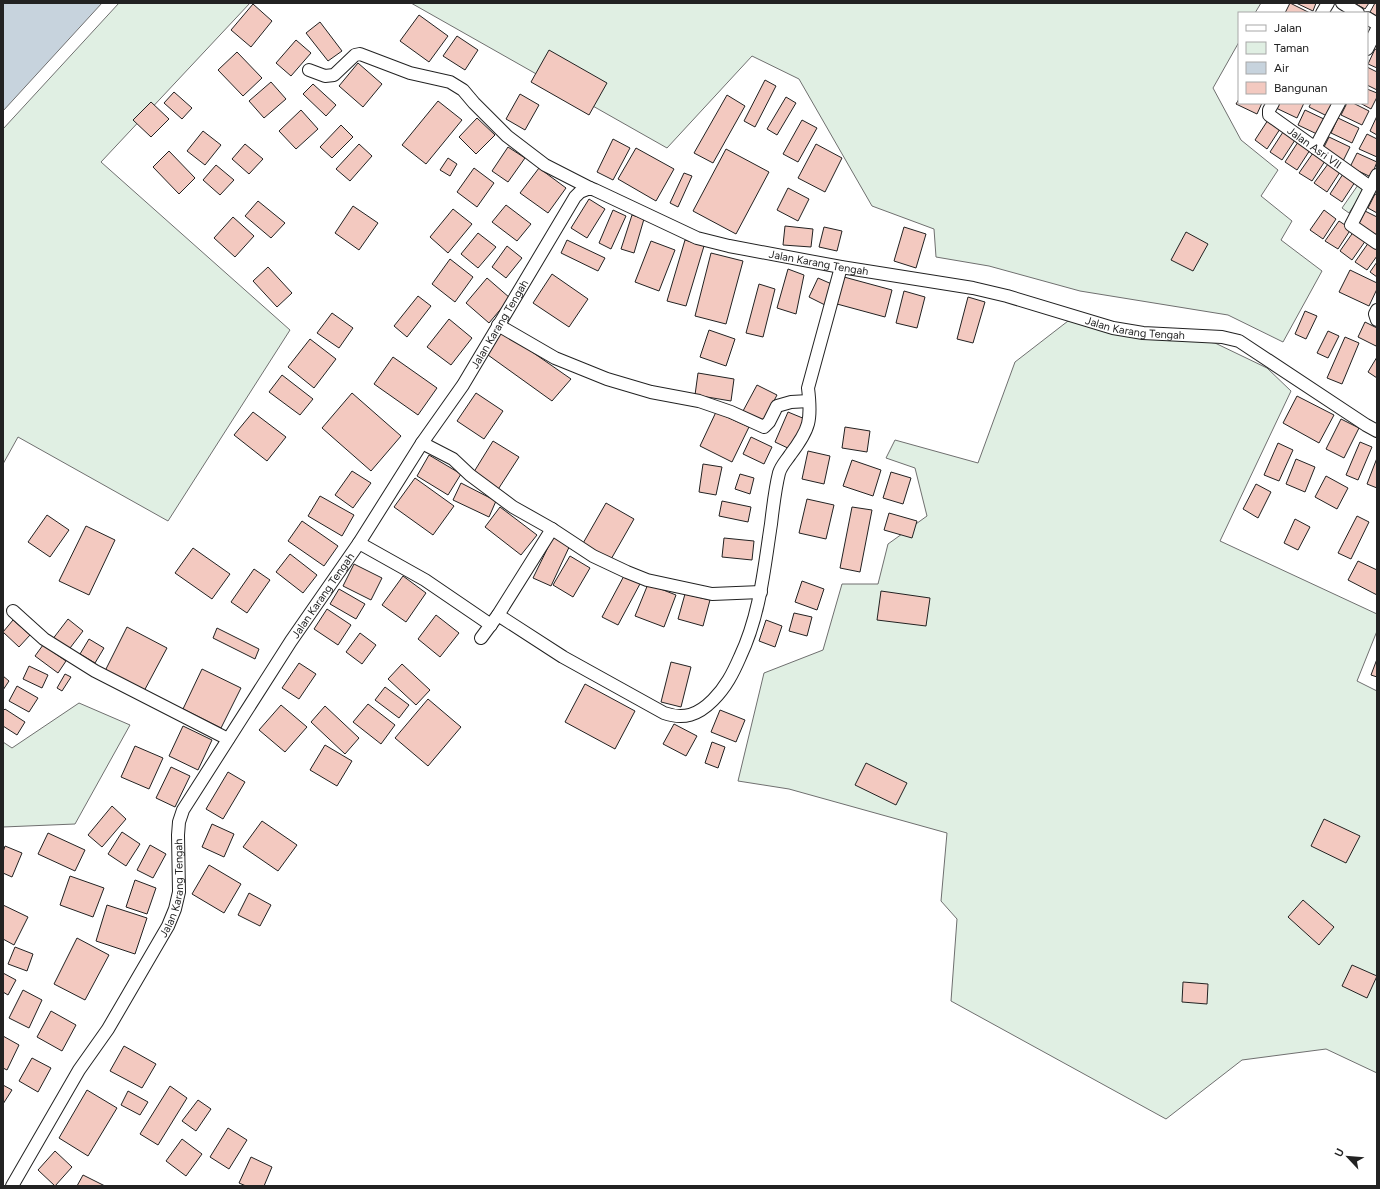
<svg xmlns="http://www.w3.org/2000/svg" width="1380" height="1189" font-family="Figtree,sans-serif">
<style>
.green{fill:#e0efe3;stroke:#6f6f6f}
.water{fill:#c7d3dd;stroke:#6f6f6f}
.building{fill:#f3c9c0;stroke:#222}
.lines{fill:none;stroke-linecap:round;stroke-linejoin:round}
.minor-casing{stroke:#222;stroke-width:14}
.minor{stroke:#fff;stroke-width:12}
.labels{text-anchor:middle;stroke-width:3;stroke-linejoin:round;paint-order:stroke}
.street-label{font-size:11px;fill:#222;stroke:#fff}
</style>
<rect width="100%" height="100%" fill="#fff"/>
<path class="green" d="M 119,3 L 250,3 L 101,162 L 290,330 L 168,521 L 18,437 L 3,464 L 3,129 Z
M 411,3 L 1261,3 L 1255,13 L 1239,13 L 1239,42 L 1213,88 L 1241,140 L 1278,170 L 1261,196 L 1292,221 L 1281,240 L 1322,271 L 1283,342 L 1228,315 L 1080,291 L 989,266 L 936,257 L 934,229 L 872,206 L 799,79 L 752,56 L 667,148 Z
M 1358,185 L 1365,189 L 1349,213 L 1342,208 Z
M 1068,321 L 1215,343 L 1267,368 L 1291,391 L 1220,541 L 1377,614 L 1377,631 L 1357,681 L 1377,691 L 1377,1073 L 1326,1049 L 1242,1060 L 1166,1119 L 951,1001 L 957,919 L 941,901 L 947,833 L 789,789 L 738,781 L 764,673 L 823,650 L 842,584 L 878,584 L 888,544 L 927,516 L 915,468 L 886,458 L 895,440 L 978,463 L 1015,362 Z
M 79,703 L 130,725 L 75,824 L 3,827 L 3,742 L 12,748 Z"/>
<path class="water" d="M 3,3 L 102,3 L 3,111 Z"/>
<path class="building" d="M 1290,3 L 1310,13 L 1285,13 Z
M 1296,3 L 1316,3 L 1313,11 Z
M 1354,3 L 1369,3 L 1365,9 Z
M 1375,3 L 1377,3 L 1377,16 L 1370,12 Z
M 253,4 L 272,21 L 251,47 L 231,30 Z
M 419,15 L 448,36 L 429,62 L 400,41 Z
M 320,22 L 342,51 L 328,61 L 306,33 Z
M 457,36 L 478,50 L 465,70 L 443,56 Z
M 296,40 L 311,53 L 291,76 L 276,63 Z
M 1375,49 L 1377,50 L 1377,68 L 1368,64 Z
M 549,50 L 607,83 L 589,115 L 531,82 Z
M 237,52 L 262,78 L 243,96 L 218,70 Z
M 358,63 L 382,84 L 363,107 L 339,86 Z
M 1367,67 L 1377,72 L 1377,90 L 1367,85 Z
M 765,80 L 776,86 L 755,127 L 744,121 Z
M 271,82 L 286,99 L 264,118 L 249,101 Z
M 313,84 L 336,105 L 326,116 L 303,94 Z
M 1367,89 L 1377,93 L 1377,97 L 1371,109 L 1360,103 L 1367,103 Z
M 174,92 L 192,108 L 182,119 L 164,103 Z
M 520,94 L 539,105 L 525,130 L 506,119 Z
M 727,95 L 745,106 L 713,163 L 694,153 Z
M 786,97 L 796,103 L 777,135 L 767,129 Z
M 1239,99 L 1239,103 L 1262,103 L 1257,114 L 1236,104 Z
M 438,101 L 462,120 L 426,164 L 402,145 Z
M 151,102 L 169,119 L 151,137 L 133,120 Z
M 1278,103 L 1304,103 L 1297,118 L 1276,108 Z
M 1311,103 L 1336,103 L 1329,117 L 1309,107 Z
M 1347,103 L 1353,103 L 1369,111 L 1362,125 L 1341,115 Z
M 301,110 L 318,129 L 296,149 L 279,131 Z
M 1305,110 L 1326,120 L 1319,135 L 1298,125 Z
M 1377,116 L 1377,135 L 1370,131 Z
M 477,118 L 495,135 L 476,154 L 459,137 Z
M 1338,118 L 1359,128 L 1352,143 L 1331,133 Z
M 802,120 L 817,128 L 798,162 L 783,154 Z
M 1268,120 L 1280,129 L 1267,149 L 1255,140 Z
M 341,125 L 353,137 L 332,158 L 320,147 Z
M 203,131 L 221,145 L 205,165 L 187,151 Z
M 1283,132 L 1295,140 L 1282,160 L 1270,152 Z
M 1367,134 L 1377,139 L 1377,157 L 1359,149 Z
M 1329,137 L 1350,147 L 1343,161 L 1322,151 Z
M 613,139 L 630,148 L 613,180 L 597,172 Z
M 1298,142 L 1310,150 L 1297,170 L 1285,162 Z
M 245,144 L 263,159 L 249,174 L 232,159 Z
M 359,144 L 372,156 L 350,181 L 336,169 Z
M 816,144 L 842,158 L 825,192 L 798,178 Z
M 508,147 L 525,158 L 508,182 L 492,171 Z
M 636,148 L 674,169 L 656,201 L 618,179 Z
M 726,149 L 769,172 L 736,234 L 693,211 Z
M 169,151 L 195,178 L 179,194 L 153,167 Z
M 1313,153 L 1325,161 L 1312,181 L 1299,173 Z
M 1357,153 L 1377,162 L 1371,177 L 1350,167 Z
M 448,158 L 457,164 L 450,176 L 440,170 Z
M 1328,164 L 1340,172 L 1327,192 L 1314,183 Z
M 216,165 L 234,180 L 220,195 L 203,180 Z
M 474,168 L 494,183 L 477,207 L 457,192 Z
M 539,168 L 566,188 L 548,213 L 520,193 Z
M 684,173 L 692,176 L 678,207 L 670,203 Z
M 1343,174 L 1355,182 L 1342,202 L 1330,194 Z
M 788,188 L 809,199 L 798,221 L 777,210 Z
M 1375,194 L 1377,195 L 1377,213 L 1368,208 Z
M 589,199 L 605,209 L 587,238 L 571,228 Z
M 258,201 L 285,223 L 271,238 L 245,216 Z
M 506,205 L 531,224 L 517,241 L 492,222 Z
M 353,206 L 378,223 L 359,250 L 335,233 Z
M 453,209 L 472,224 L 448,253 L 430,237 Z
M 613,210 L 626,216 L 611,249 L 599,243 Z
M 1324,210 L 1336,219 L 1323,239 L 1310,230 Z
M 1365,211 L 1377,217 L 1377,235 L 1358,226 Z
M 632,215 L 644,219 L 634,253 L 621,249 Z
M 233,217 L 254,236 L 235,257 L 214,238 Z
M 1339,221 L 1351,229 L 1338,249 L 1325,241 Z
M 785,226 L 813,229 L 811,247 L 783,245 Z
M 824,227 L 842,231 L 837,251 L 819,247 Z
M 904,227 L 926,234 L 916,268 L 894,261 Z
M 1354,231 L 1366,240 L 1352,260 L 1340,251 Z
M 1186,232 L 1208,244 L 1193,271 L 1171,260 Z
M 478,233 L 496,247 L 478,268 L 461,254 Z
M 567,240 L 605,258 L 598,271 L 561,253 Z
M 685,240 L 704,246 L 686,306 L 667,301 Z
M 651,241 L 675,250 L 659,291 L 635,282 Z
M 1369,242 L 1377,248 L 1377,256 L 1367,270 L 1355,262 Z
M 507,246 L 522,258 L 506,278 L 492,267 Z
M 711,253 L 743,261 L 726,324 L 695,316 Z
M 450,259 L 473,277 L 455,302 L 432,284 Z
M 1377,262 L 1377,277 L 1370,272 Z
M 268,267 L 292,293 L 277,307 L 253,281 Z
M 788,269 L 804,275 L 796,314 L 777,308 Z
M 1350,270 L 1377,283 L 1377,289 L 1369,306 L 1339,292 Z
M 552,274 L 588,299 L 569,327 L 533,303 Z
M 844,277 L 892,290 L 885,317 L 837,304 Z
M 487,278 L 510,298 L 489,323 L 466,303 Z
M 818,278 L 834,285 L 825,305 L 809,297 Z
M 759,284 L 775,289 L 763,337 L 746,333 Z
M 904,291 L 925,297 L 917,328 L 896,323 Z
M 418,296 L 431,306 L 407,337 L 394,326 Z
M 968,297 L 985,302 L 973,343 L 957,339 Z
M 1305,311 L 1317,316 L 1306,339 L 1295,334 Z
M 332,313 L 353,328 L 339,348 L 317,333 Z
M 449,319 L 472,338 L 451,365 L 427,347 Z
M 1365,322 L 1377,328 L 1377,343 L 1376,346 L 1358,337 Z
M 709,330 L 735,339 L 726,366 L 700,357 Z
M 502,331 L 571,379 L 552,401 L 488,355 Z
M 1328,331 L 1339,336 L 1328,358 L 1317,353 Z
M 1345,337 L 1359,343 L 1342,384 L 1327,378 Z
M 310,339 L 336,359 L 314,388 L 288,367 Z
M 393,357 L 437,388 L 418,415 L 374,384 Z
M 1377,357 L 1377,378 L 1368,372 Z
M 698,373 L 734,379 L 731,401 L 695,395 Z
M 282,375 L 313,399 L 300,415 L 269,392 Z
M 757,385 L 777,395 L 763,422 L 743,411 Z
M 352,393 L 401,436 L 371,471 L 322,428 Z
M 476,393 L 503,411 L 484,439 L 457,421 Z
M 1297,396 L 1334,415 L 1319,443 L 1283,423 Z
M 253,412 L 286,437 L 267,461 L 234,435 Z
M 716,412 L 749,427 L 732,462 L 700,446 Z
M 788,412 L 805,419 L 792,450 L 775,442 Z
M 1341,419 L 1359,428 L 1344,458 L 1326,449 Z
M 845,427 L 870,431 L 867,452 L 842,448 Z
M 751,437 L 772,447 L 764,464 L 743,454 Z
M 493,441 L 519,457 L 497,491 L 472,475 Z
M 1360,442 L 1372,447 L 1358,480 L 1346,475 Z
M 1278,443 L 1293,450 L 1279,481 L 1264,475 Z
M 808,451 L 830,456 L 824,484 L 802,479 Z
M 429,455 L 461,474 L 448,495 L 417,476 Z
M 1377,458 L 1377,488 L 1367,484 Z
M 1296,459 L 1315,467 L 1305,492 L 1286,484 Z
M 852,460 L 881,470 L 873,496 L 843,486 Z
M 703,464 L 722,467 L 716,495 L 699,492 Z
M 352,471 L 371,483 L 353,508 L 335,495 Z
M 891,472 L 911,478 L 903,504 L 883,498 Z
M 740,474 L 754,478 L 750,494 L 735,489 Z
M 1326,476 L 1348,488 L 1337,509 L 1315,497 Z
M 415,478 L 454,506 L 433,535 L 394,507 Z
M 461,483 L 496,501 L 489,517 L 453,500 Z
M 1256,484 L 1271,492 L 1258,518 L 1243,509 Z
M 320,496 L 354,515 L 342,536 L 308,516 Z
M 807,499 L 834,505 L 826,539 L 799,533 Z
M 722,501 L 751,507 L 748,522 L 719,516 Z
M 606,503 L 634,519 L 610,561 L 582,545 Z
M 500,507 L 537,535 L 521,555 L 485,527 Z
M 852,507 L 872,510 L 860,572 L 840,568 Z
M 889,513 L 917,521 L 912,538 L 884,530 Z
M 47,515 L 69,530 L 50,557 L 28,542 Z
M 1357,516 L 1369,522 L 1351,559 L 1338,553 Z
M 1295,519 L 1310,527 L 1298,550 L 1284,543 Z
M 302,521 L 338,546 L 324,566 L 288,541 Z
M 86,526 L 115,540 L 89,595 L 59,581 Z
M 554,535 L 571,543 L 551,586 L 533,578 Z
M 724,538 L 754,541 L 752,560 L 722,557 Z
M 193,548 L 230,574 L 212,599 L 175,573 Z
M 290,554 L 317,575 L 303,593 L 276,572 Z
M 570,556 L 590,568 L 573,597 L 553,585 Z
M 1358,561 L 1377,570 L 1377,595 L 1348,580 Z
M 354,564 L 382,578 L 371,600 L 343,586 Z
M 254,569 L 270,580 L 247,613 L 231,602 Z
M 625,574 L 641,582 L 618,625 L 602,617 Z
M 403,576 L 426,593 L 406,622 L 382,605 Z
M 802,581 L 824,589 L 817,610 L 795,602 Z
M 648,584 L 676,595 L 664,627 L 635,616 Z
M 339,589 L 365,604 L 356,619 L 330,604 Z
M 881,591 L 930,598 L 926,626 L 877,620 Z
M 685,594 L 710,600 L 703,626 L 678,619 Z
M 327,609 L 351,625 L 338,645 L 314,629 Z
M 794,613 L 812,617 L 807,636 L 789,631 Z
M 436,615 L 459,633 L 440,657 L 418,639 Z
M 68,619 L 83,631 L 67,652 L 52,640 Z
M 13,620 L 30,635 L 19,647 L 3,632 Z
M 766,620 L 782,626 L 775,647 L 759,641 Z
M 127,627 L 167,648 L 143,693 L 104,673 Z
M 217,628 L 259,649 L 255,659 L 213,638 Z
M 360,633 L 376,645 L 362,664 L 346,652 Z
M 89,639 L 104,648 L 95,663 L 80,654 Z
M 43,645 L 66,661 L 58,673 L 35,656 Z
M 1377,659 L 1377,677 L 1371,675 Z
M 671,662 L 691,667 L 681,707 L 661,702 Z
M 299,663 L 316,674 L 299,699 L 282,688 Z
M 402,664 L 430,690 L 416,705 L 388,679 Z
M 29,666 L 48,675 L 42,688 L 23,679 Z
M 202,669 L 241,688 L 221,728 L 183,709 Z
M 65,674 L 71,677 L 62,691 L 57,688 Z
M 3,676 L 9,681 L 3,690 Z
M 585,684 L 635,711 L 615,749 L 565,722 Z
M 17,686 L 38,698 L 29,712 L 9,701 Z
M 385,687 L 409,705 L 399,718 L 375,700 Z
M 428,699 L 461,727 L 428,766 L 395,738 Z
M 368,704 L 395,725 L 381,744 L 353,722 Z
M 281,705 L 307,727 L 285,752 L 259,730 Z
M 325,706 L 359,738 L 345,754 L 311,722 Z
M 5,709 L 25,722 L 17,735 L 3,726 L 3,711 Z
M 720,710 L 745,720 L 736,742 L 711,732 Z
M 674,724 L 697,736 L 686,756 L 663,744 Z
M 183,726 L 212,740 L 198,770 L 169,756 Z
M 712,742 L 725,747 L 718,768 L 705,763 Z
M 325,745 L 352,761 L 337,786 L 310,770 Z
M 135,746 L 163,758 L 149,789 L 121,777 Z
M 866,763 L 907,783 L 896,805 L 855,785 Z
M 171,767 L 190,776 L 175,807 L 156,798 Z
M 228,772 L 245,782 L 223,819 L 206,809 Z
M 112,806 L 126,819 L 102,847 L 88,835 Z
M 1324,819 L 1360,836 L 1346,863 L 1311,846 Z
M 262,821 L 297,845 L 278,871 L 243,847 Z
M 212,824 L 234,834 L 224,857 L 202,847 Z
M 122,832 L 140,844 L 126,866 L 108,854 Z
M 48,833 L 85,850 L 75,871 L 38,854 Z
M 150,845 L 166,854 L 153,878 L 137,870 Z
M 5,846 L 22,853 L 12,877 L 3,873 L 3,852 Z
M 209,865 L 241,884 L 224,913 L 192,894 Z
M 70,876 L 104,888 L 93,917 L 60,905 Z
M 135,880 L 156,888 L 147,914 L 126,907 Z
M 249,893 L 271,905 L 260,926 L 238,915 Z
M 1303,900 L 1334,927 L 1319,945 L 1288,917 Z
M 3,905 L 28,917 L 14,945 L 3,939 Z
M 107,905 L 147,918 L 135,954 L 96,941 Z
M 77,938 L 109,955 L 85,1000 L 54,984 Z
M 15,947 L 33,954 L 27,971 L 8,964 Z
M 1352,965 L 1377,976 L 1367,998 L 1342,986 Z
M 3,973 L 16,980 L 8,995 L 3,992 Z
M 1183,982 L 1208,984 L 1207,1004 L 1182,1002 Z
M 23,990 L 42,1000 L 29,1028 L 9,1018 Z
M 51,1011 L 76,1025 L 62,1051 L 37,1037 Z
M 3,1036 L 19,1045 L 7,1070 L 3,1068 Z
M 124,1046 L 156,1064 L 142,1088 L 110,1071 Z
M 32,1058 L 51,1068 L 38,1092 L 19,1081 Z
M 3,1085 L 12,1090 L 3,1104 Z
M 170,1086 L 187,1098 L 158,1145 L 140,1134 Z
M 87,1090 L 117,1108 L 88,1156 L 59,1138 Z
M 128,1091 L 148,1102 L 140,1115 L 121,1105 Z
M 198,1100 L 211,1109 L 196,1131 L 182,1121 Z
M 228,1128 L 247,1140 L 229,1169 L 210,1157 Z
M 182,1139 L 202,1154 L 186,1176 L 166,1161 Z
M 55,1151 L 72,1167 L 55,1186 L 38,1170 Z
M 251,1157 L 272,1167 L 264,1186 L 246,1186 L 239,1183 Z
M 83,1175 L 105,1186 L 77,1186 Z"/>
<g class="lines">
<g class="minor-casing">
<g id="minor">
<path d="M 1342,3 L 1358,13"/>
<path d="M 1322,13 L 1328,3"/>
<path d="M 1367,18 L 1377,24"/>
<path d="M 1367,49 L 1377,29"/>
<path d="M 309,70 L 325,76 L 334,75 L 355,55 L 360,54 L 410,73 L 450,82 L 463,90 L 474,103 L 507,136 L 545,165 L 590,188"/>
<path id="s1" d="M 1273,103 L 1269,110 L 1269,115 L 1370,187"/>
<path d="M 1315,148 L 1339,103"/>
<path d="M 1377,175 L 1351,225 L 1377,243"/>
<path d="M 1377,310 L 1375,314 L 1377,320"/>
<path d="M 498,325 L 555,358 L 607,379 L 651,392 L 699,401 L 731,412 L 764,427 L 769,422 L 777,406 L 791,402 L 809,401"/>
<path d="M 422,443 L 453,459 L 470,475 L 513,507 L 552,529 L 593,556 L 627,572 L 647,580 L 712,594 L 761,592"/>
<path d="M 359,543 L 425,580 L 491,625"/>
<path d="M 13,611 L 44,639 L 95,671 L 228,739"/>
<path d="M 498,615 L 563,657 L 664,713 C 684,720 698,715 713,700 C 726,687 733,673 740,657 C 760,615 764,569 771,524 C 773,507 775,489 779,473 C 781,466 786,461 790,455 C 810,429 812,420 808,388 L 841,267"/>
<path d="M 481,638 L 498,615 L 552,529"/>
<path id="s2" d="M 12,1186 L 79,1070 L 108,1029 L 168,926 L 175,909 L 179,892 L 178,835 L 179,822 L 183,810 L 291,641 L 359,543 L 422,443 L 463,385 L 575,197 L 580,192 L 590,188 L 595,190 L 697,238 L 729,246 L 841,267 L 973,288 L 1007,296 L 1113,328 L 1143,333 L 1222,337 L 1239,341 L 1366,425 L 1377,431"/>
</g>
</g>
<use href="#minor" class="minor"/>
</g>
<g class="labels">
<g class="street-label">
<text dy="4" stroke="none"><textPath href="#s1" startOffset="69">Jalan Asri VII</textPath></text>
<text dy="4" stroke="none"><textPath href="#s2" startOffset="1410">Jalan Karang Tengah</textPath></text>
<text dy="4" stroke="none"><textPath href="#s2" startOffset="1002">Jalan Karang Tengah</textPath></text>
<text dy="4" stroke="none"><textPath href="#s2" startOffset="1734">Jalan Karang Tengah</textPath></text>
<text dy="4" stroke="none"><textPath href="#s2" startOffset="678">Jalan Karang Tengah</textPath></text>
<text dy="4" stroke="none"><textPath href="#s2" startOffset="342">Jalan Karang Tengah</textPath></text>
</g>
</g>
<rect width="1380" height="1189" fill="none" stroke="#222222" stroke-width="8"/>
<rect x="1238" y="12" width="130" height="92" fill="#ffffff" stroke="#a7a7a7"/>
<rect x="1246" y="25" width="20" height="6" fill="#ffffff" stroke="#a7a7a7"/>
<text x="1274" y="32" font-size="12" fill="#222222">Jalan</text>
<rect x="1246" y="42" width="20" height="12" fill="#e0efe3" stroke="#a7a7a7"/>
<text x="1274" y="52" font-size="12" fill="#222222">Taman</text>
<rect x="1246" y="62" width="20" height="12" fill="#c7d3dd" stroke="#a7a7a7"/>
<text x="1274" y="72" font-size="12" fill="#222222">Air</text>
<rect x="1246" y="82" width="20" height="12" fill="#f3c9c0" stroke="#a7a7a7"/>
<text x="1274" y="92" font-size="12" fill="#222222">Bangunan</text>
<g transform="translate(1348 1157) rotate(296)" stroke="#ffffff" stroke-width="3" paint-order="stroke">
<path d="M0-3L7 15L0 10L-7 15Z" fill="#222222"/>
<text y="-6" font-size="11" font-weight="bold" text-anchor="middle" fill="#222222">U</text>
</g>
</svg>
